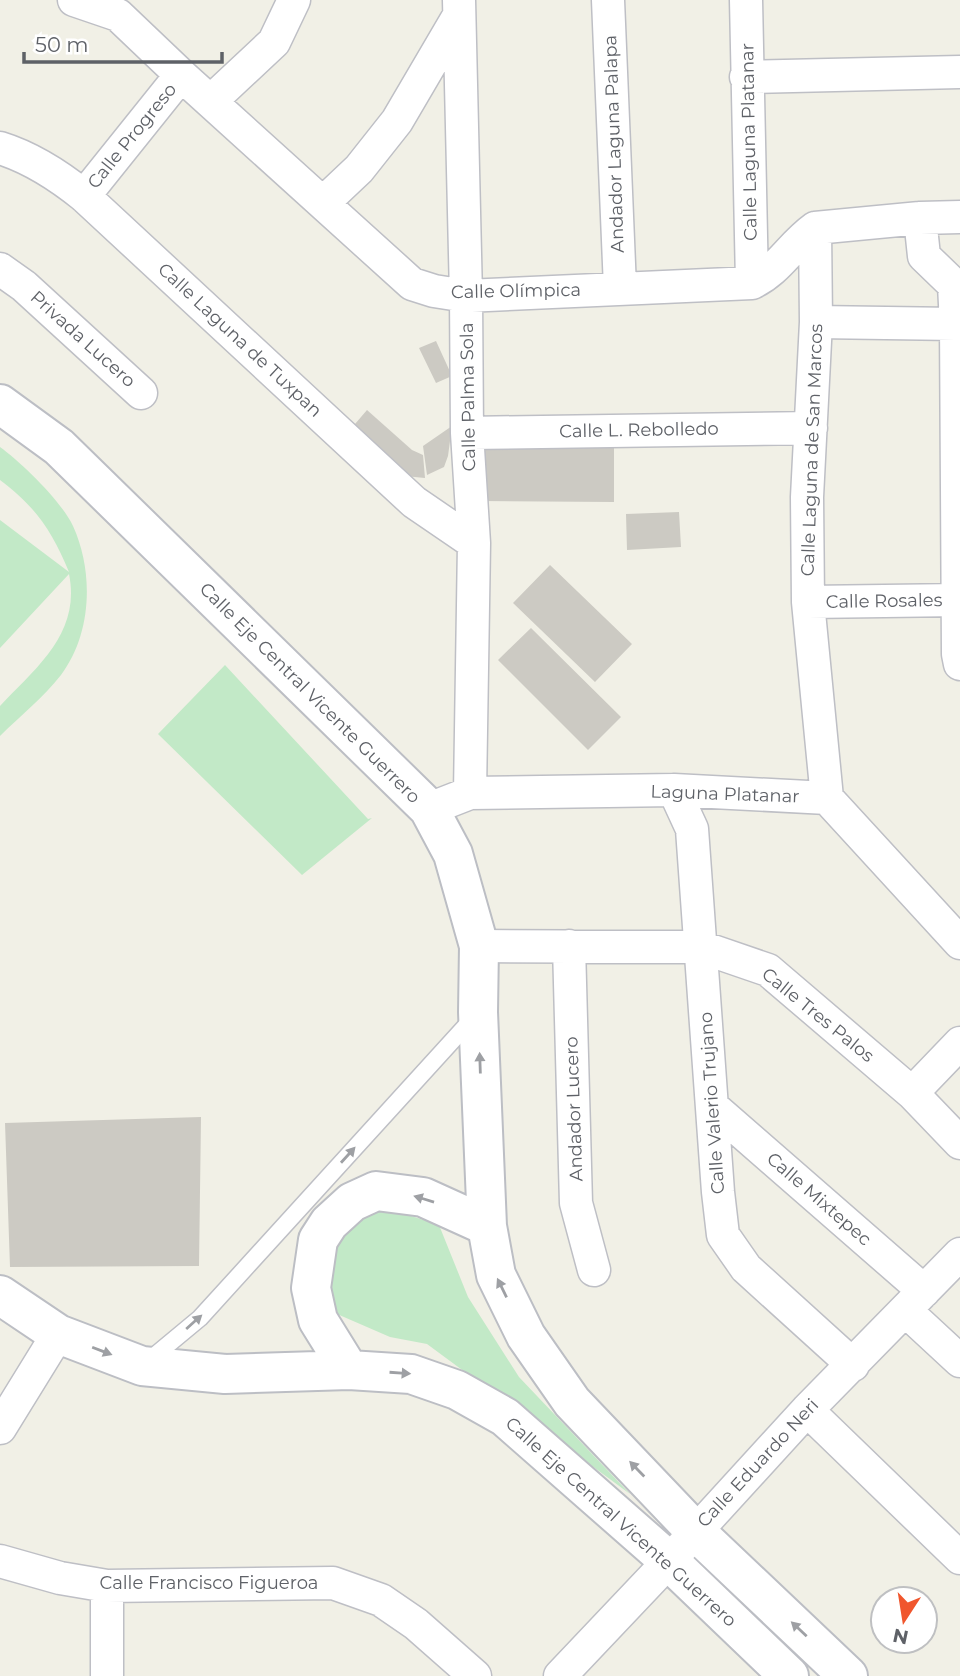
<svg xmlns="http://www.w3.org/2000/svg" width="960" height="1676" font-family="Montserrat,sans-serif">
<style>
.green{fill:#c2e9c7}
.building{fill:#cccac3}
.lines{fill:none;stroke-linecap:round;stroke-linejoin:round}
.lane-casing{stroke:#bebfc5;stroke-width:19}
.street-casing{stroke:#bebfc5;stroke-width:35}
.secondary-casing{stroke:#bcbec4;stroke-width:42}
.lane{stroke:#fff;stroke-width:16}
.street{stroke:#fff;stroke-width:32}
.secondary{stroke:#fff;stroke-width:38}
.oneway{fill:#9ea0a4}
.labels{text-anchor:middle;stroke-width:5;stroke-linejoin:round;paint-order:stroke}
.street-label{font-size:18px;fill:#5e6167;stroke:#fff}
</style>
<rect width="100%" height="100%" fill="#f1f0e6"/>
<path class="green" d="M 0,447 C 22,463 62,502 73,526 C 94,572 92,634 61,675 C 44,697 20,716 0,736 L 0,706 C 37,667 81,633 69,574 L 0,648 L 0,520 L 69,572 C 52,531 36,507 0,480 Z
M 225,665 L 368,819 L 372,818 L 302,875 L 158,734 Z
M 377,1205 L 439,1225 L 468,1297 L 519,1377 L 630,1494 L 427,1344 L 390,1337 L 337,1314 L 328,1274 L 342,1229 Z"/>
<path class="building" d="M 436,341 L 452,376 L 436,383 L 419,348 Z
M 367,410 L 412,450 L 423,455 L 425,478 L 394,475 L 349,431 Z
M 452,426 L 448,456 L 444,467 L 427,475 L 423,446 Z
M 480,445 L 614,447 L 614,502 L 480,501 Z
M 679,512 L 681,547 L 627,550 L 626,514 Z
M 550,565 L 632,644 L 595,682 L 513,603 Z
M 531,628 L 621,717 L 588,750 L 498,660 Z
M 201,1117 L 199,1266 L 10,1267 L 5,1123 Z"/>
<g class="lines">
<g class="lane-casing">
<path id="lane" d="M 147,1362 L 200,1318 L 473,1018"/>
</g>
<g class="street-casing">
<path id="street" d="M 74,0 L 118,15 L 181,75 L 412,284 L 434,291 L 466,296 L 752,283 C 779,270 790,246 815,228 L 920,218 L 960,217
M 459,0 L 466,296 L 467,433 L 474,543 L 470,793
M 608,0 L 620,288
M 746,0 L 752,283
M 746,77 L 960,72
M 211,101 L 274,42 L 294,0
M 0,148 C 32,158 58,175 84,196 L 414,502 L 474,543
M 84,196 L 181,75
M 323,203 L 359,169 L 397,121 L 458,17
M 920,218 L 924,256 L 954,285 L 956,324 L 958,654 L 960,664
M 815,228 L 816,322 L 807,497 L 808,602 L 827,798
M 0,269 L 24,286 L 141,393
M 816,322 L 956,324
M 467,433 L 811,428
M 808,602 L 960,600
M 674,790 L 692,829 L 718,1192 L 723,1235 L 746,1268 L 853,1365
M 429,809 L 470,793 L 674,790 L 827,798 L 960,943
M 479,946 L 701,947 L 768,970 L 912,1093 L 960,1143
M 569,946 L 576,1203 L 594,1270
M 912,1093 L 960,1043
M 713,1107 L 924,1291
M 906,1311 L 960,1361
M 807,1410 L 960,1558
M 0,1428 L 58,1334
M 0,1561 L 60,1578 L 107,1586 L 333,1583 L 381,1600 L 416,1624 L 475,1676
M 107,1676 L 107,1586
M 560,1676 L 669,1561 L 807,1410 L 960,1254"/>
</g>
<g class="secondary-casing">
<path id="secondary" d="M 0,404 L 59,447 L 429,809 L 453,854 L 479,946 L 478,1012 L 487,1226 L 496,1275 L 526,1336 L 572,1402 L 695,1531 L 848,1676
M 0,1295 L 58,1334 L 142,1366 L 225,1374 L 349,1370 L 411,1374 L 457,1390 L 505,1417 L 669,1561 L 789,1676
M 349,1370 L 318,1320 L 311,1288 L 318,1240 L 329,1223 L 352,1202 L 376,1191 L 423,1197 L 487,1226"/>
</g>
<use href="#lane" class="lane"/>
<use href="#street" class="street"/>
<use href="#secondary" class="secondary"/>
</g>
<defs><path id="oneway-solid" d="M-6-.8H1V-3.2L6.5 0L1 3.2V.8H-6Z" transform="scale(1.75)"/></defs>
<g class="oneway">
<use href="#oneway-solid" transform="translate(480 1063) rotate(-92)"/>
<use href="#oneway-solid" transform="translate(348 1155) rotate(-48)"/>
<use href="#oneway-solid" transform="translate(424 1199) rotate(-163)"/>
<use href="#oneway-solid" transform="translate(502 1288) rotate(-116)"/>
<use href="#oneway-solid" transform="translate(194 1322) rotate(-42)"/>
<use href="#oneway-solid" transform="translate(102 1351) rotate(21)"/>
<use href="#oneway-solid" transform="translate(400 1373) rotate(4)"/>
<use href="#oneway-solid" transform="translate(637 1469) rotate(-134)"/>
<use href="#oneway-solid" transform="translate(799 1629) rotate(-137)"/>
</g>
<g class="labels">
<g class="street-label">
<text transform="translate(132 136) rotate(-51)" y="6">Calle Progreso</text>
<text transform="translate(749 142) rotate(-91)" y="6">Calle Laguna Platanar</text>
<text transform="translate(614 144) rotate(-92)" y="6">Andador Laguna Palapa</text>
<text transform="translate(516 291) rotate(-1)" y="6">Calle Olímpica</text>
<text transform="translate(83 339) rotate(42)" y="6">Privada Lucero</text>
<text transform="translate(240 340) rotate(43)" y="6">Calle Laguna de Tuxpan</text>
<text transform="translate(468 397) rotate(-91)" y="6">Calle Palma Sola</text>
<text transform="translate(639 430) rotate(-1)" y="6">Calle L. Rebolledo</text>
<text transform="translate(812 450) rotate(-88)" y="6">Calle Laguna de San Marcos</text>
<text transform="translate(884 601) rotate(-1)" y="6">Calle Rosales</text>
<text transform="translate(310 693) rotate(45)" y="6">Calle Eje Central Vicente Guerrero</text>
<text transform="translate(725 794) rotate(2)" y="6">Laguna Platanar</text>
<text transform="translate(818 1015) rotate(39)" y="6">Calle Tres Palos</text>
<text transform="translate(712 1103) rotate(-94)" y="6">Calle Valerio Trujano</text>
<text transform="translate(574 1109) rotate(-92)" y="6">Andador Lucero</text>
<text transform="translate(819 1199) rotate(41)" y="6">Calle Mixtepec</text>
<text transform="translate(758 1463) rotate(-47)" y="6">Calle Eduardo Neri</text>
<text transform="translate(621 1522) rotate(42)" y="6">Calle Eje Central Vicente Guerrero</text>
<text x="209" y="1589">Calle Francisco Figueroa</text>
</g>
</g>
<g transform="translate(904 1620) rotate(192)"><circle r="33" fill="#ffffff" stroke="#bfc0c2" stroke-width="2"/>
<path d="M0-5L12 26L0 18L-12 26Z" fill="#f0562d"/>
<text y="-10" font-size="19" font-weight="bold" text-anchor="middle" fill="#5e6167">N</text>
</g>
<path d="M24 52v10h198v-10" fill="none" stroke="#5e6167" stroke-width="3.5"/>
<text x="35" y="52" font-size="21" fill="#5e6167" stroke="#ffffff" stroke-width="5" paint-order="stroke">50 m</text>
</svg>
